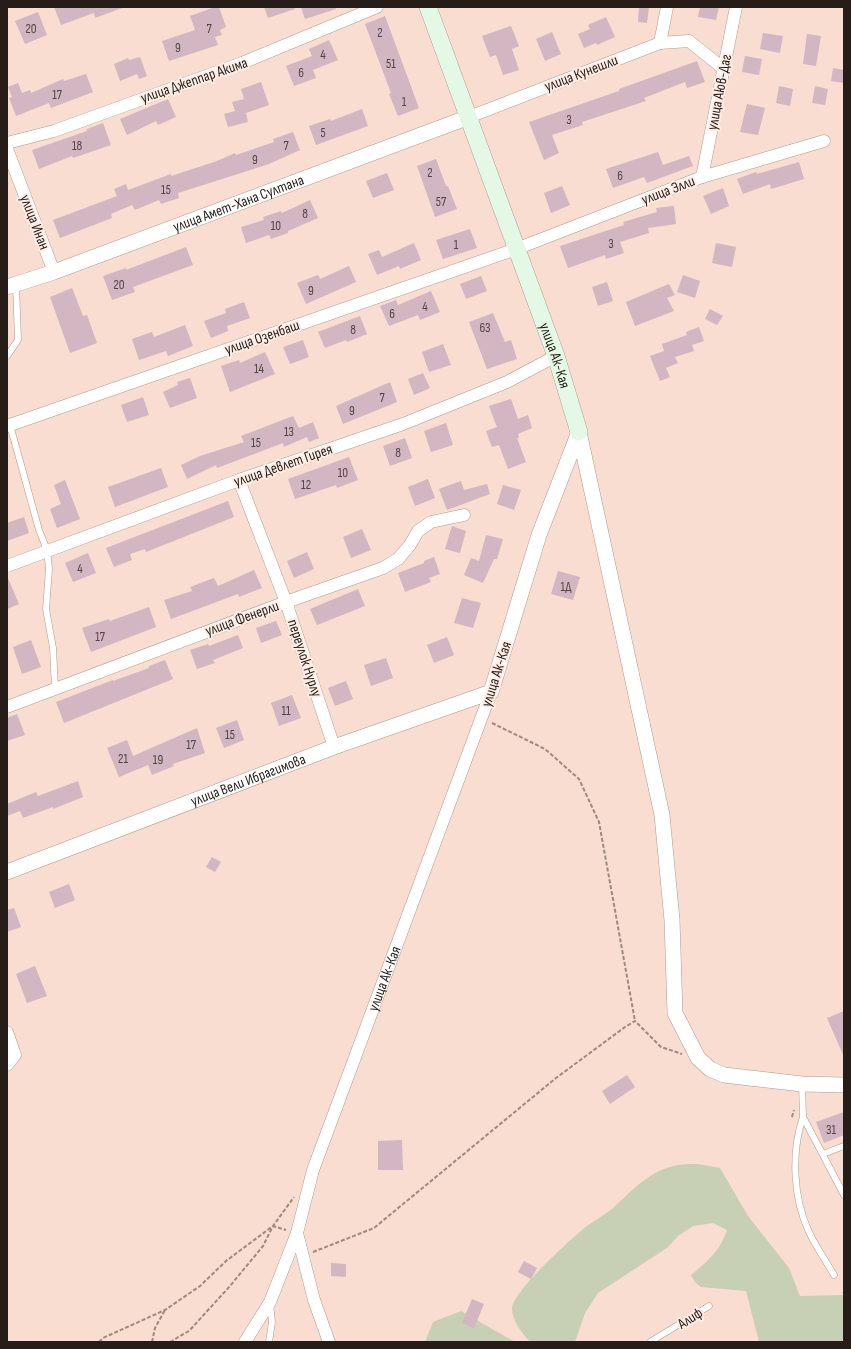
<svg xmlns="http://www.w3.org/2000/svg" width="851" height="1349" font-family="'Sofia Sans Condensed',sans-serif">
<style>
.green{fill:#c7cfb4}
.building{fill:#d2b6c1}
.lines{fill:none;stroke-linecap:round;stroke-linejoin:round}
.service-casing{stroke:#b3998d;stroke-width:7}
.minor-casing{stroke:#b3998d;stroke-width:13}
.tertiary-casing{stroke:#b3998d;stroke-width:16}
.secondary-casing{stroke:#b3998d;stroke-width:18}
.path{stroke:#9d897f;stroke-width:2;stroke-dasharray:4 2;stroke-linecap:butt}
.service{stroke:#fff;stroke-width:6}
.minor{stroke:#fff;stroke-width:12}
.tertiary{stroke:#fff;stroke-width:15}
.secondary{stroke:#e4f8e6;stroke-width:17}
.labels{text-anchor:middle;stroke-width:4;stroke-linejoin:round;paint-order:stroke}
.number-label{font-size:13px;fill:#524342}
.street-label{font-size:15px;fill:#271d18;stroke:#feede5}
</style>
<rect width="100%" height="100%" fill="#f9ddd0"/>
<path class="green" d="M 698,1164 L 720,1168 L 748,1216 L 789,1268 L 800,1296 L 844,1295 L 844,1342 L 759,1342 L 746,1291 L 701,1287 L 695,1282 L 691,1275 C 707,1262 721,1250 727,1230 L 713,1223 L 693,1226 L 678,1236 L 667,1248 L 598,1293 L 585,1313 L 575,1342 L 530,1342 C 522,1333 512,1321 512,1308 C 513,1291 573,1237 587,1226 C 594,1221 601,1217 608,1212 C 623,1200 635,1185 652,1175 C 669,1165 679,1164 698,1164 Z
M 461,1311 L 515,1342 L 425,1342 L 433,1322 Z"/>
<path class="building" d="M 54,7 L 122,7 L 122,8 L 95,18 L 94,13 L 61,25 Z
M 215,7 L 219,7 L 226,27 L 220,30 L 222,35 L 215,37 L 218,45 L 169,61 L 162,41 L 195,30 L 190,16 Z
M 264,7 L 294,7 L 295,9 L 268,18 Z
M 301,7 L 336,7 L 336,9 L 305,19 Z
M 639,7 L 649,7 L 647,23 L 638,22 Z
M 700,7 L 719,7 L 716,20 L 698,17 Z
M 38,12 L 47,35 L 25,44 L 15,21 Z
M 385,16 L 419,108 L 398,116 L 389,94 L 391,93 L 365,24 Z
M 606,17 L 615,37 L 597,45 L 596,43 L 584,48 L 578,34 L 590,29 L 588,25 Z
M 511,26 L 519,46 L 512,49 L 519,70 L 503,75 L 496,55 L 490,57 L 482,36 Z
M 552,32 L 561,54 L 545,61 L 536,39 Z
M 763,33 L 783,36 L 780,53 L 760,49 Z
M 807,34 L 821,36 L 816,66 L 803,64 Z
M 329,40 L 338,60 L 313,70 L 316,78 L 294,86 L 286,66 L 312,56 L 309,49 Z
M 745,56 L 762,59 L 759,75 L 742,72 Z
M 140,57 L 147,76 L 139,79 L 137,74 L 120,81 L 114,64 L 128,58 L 129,60 Z
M 697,61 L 705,82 L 687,88 L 685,82 L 644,98 L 646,101 L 582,122 L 583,125 L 552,135 L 559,153 L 544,160 L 529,122 L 619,91 L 619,89 Z
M 833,68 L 844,70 L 844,83 L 831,81 Z
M 86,74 L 93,92 L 51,108 L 49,103 L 16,116 L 9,98 L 12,97 L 8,87 L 18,83 L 22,93 L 30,90 L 31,93 L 63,79 L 64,81 Z
M 261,82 L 269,105 L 246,113 L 248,122 L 228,127 L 224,114 L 235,111 L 232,102 L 244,99 L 241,89 Z
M 779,86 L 793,89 L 790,106 L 776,103 Z
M 815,86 L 828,89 L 825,105 L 812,103 Z
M 168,99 L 176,117 L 158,125 L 156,121 L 127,135 L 120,119 Z
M 747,104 L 765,108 L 758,135 L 740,132 Z
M 362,109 L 368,126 L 316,145 L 309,126 L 330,119 L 331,121 Z
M 103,123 L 111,145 L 73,158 L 72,156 L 39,169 L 32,150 L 87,131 L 87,129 Z
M 293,132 L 300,150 L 269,164 L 178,193 L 179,198 L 161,204 L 159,200 L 135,210 L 132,205 L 111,214 L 112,218 L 60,238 L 53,220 L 117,196 L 114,189 L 126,184 L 128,190 L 171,174 L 171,176 L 217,161 L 235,153 L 236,155 L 274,142 L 273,139 Z
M 658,152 L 663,165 L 689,156 L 693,166 L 647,183 L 644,177 L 613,188 L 606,169 Z
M 436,159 L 446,186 L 448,186 L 457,209 L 435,217 L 417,166 Z
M 799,162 L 804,179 L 771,189 L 770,184 L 743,194 L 737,179 L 756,172 L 757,174 Z
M 387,173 L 394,190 L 373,198 L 366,181 Z
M 562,186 L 570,205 L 551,213 L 544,193 Z
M 723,188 L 729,206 L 711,214 L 703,196 Z
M 310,200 L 318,218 L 288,231 L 288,233 L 271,239 L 269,235 L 246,243 L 241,227 L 264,220 L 263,217 L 281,211 L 282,213 Z
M 674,206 L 676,224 L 648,228 L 649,233 L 620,242 L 624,253 L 606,259 L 605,255 L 568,268 L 560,246 L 624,225 L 623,222 L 657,212 L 656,208 Z
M 470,229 L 477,248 L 443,259 L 436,240 Z
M 414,243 L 421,260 L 400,269 L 399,266 L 377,275 L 368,254 L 379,250 L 382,257 Z
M 716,243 L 736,247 L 732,267 L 712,263 Z
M 186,247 L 193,265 L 133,287 L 135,292 L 112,300 L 103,276 L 126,268 L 126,270 Z
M 349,266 L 356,282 L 306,304 L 297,283 L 318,275 L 320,279 Z
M 683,275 L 700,281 L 695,298 L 677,292 Z
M 481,276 L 487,291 L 466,299 L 460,284 Z
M 607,282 L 613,301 L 598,306 L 592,287 Z
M 669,284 L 675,295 L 667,298 L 674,311 L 635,326 L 626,302 Z
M 72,288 L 83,316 L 87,315 L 97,343 L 70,353 L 50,297 Z
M 431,291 L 440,312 L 420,320 L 418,315 L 389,326 L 380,306 L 396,300 L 398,305 Z
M 244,302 L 250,318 L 227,326 L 228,331 L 211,338 L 204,321 L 226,313 L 225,309 Z
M 710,309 L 723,316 L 717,325 L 705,319 Z
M 493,313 L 505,342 L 511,340 L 517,359 L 487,369 L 469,322 Z
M 360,316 L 367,334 L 347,342 L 346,340 L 325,348 L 318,332 Z
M 185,325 L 193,346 L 168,356 L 166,351 L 139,360 L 132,339 L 152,332 L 154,337 Z
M 699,327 L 704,341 L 692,345 L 694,351 L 675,357 L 678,363 L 666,368 L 670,377 L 660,381 L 650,356 L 664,351 L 662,344 L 687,335 L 686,332 Z
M 303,340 L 309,357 L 290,364 L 283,347 Z
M 443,344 L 451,365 L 429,372 L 422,352 Z
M 265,352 L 275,374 L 230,392 L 221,366 L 239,360 L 240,363 Z
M 423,373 L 430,388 L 414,395 L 408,379 Z
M 190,378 L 197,398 L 170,408 L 163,392 L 178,385 L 177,382 Z
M 390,382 L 397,402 L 343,424 L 336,406 Z
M 143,397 L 149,415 L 127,422 L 121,405 Z
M 511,399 L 518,419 L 528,415 L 532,428 L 518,434 L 519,438 L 517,438 L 526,462 L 508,469 L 499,445 L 492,447 L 486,431 L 497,427 L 489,406 Z
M 293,416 L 299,428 L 313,422 L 319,438 L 309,442 L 307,437 L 284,447 L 283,443 L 217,468 L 216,465 L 187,479 L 181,465 L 200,456 L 244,442 L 241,436 Z
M 446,423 L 453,445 L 431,452 L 424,431 Z
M 405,438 L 412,458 L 390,466 L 383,446 Z
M 349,457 L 358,480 L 337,488 L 336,485 L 295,499 L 288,479 Z
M 161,468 L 168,487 L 115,507 L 108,487 Z
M 428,479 L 435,498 L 415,506 L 408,487 Z
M 65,480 L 80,519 L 57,528 L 50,509 L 61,504 L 54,485 Z
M 461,481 L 464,490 L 487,484 L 490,494 L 447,510 L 439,489 Z
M 503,485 L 521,490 L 514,510 L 497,504 Z
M 228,501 L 234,517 L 146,552 L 145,549 L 130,554 L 132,560 L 114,567 L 106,548 Z
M 24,517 L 29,533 L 7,541 L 7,523 Z
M 452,526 L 466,531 L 460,553 L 445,549 Z
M 362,529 L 371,550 L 351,558 L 343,537 Z
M 486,535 L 503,539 L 497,559 L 494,559 L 483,583 L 464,575 L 471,558 L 479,561 Z
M 307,552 L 314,569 L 294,578 L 287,561 Z
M 88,553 L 96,573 L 73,582 L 65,563 Z
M 434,557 L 440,574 L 429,578 L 431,582 L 405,592 L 398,573 L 424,563 L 424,561 Z
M 254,570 L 262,588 L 239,597 L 238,594 L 171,619 L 164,600 L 192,591 L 190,587 L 214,578 L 218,586 Z
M 558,571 L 580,577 L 573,600 L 551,594 Z
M 7,576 L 19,604 L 7,609 Z
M 358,589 L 365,606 L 317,625 L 310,609 Z
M 462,598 L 481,603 L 473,628 L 454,623 Z
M 149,607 L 156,627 L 91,652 L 82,628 L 109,619 L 110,621 Z
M 276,621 L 282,635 L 261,643 L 256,628 Z
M 238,635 L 243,648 L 213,660 L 215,663 L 197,669 L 190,650 L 208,644 L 209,646 Z
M 447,637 L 454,655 L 434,663 L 427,645 Z
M 31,640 L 41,667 L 22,674 L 13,647 Z
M 386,658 L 393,678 L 371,686 L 364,665 Z
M 165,660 L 173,679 L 64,723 L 56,702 L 113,680 L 113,681 L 149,668 L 149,666 Z
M 346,681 L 353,699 L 335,706 L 328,688 Z
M 292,695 L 301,718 L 279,726 L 271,703 Z
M 17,714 L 25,735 L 7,741 L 7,718 Z
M 237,720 L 244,740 L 224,748 L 216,728 Z
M 197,728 L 205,753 L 173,764 L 174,766 L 152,775 L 148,765 L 119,777 L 107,748 L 127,740 L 133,756 Z
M 78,781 L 83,797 L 53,809 L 53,807 L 23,818 L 20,811 L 7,816 L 7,804 L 36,792 L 38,796 Z
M 212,857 L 221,862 L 215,872 L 206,867 Z
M 69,884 L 75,900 L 55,908 L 49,892 Z
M 14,908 L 21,927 L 7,932 L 7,910 Z
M 35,966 L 47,996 L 27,1003 L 16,974 Z
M 844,1011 L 844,1057 L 827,1018 Z
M 627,1075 L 635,1087 L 610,1104 L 602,1091 Z
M 844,1112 L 844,1135 L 824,1143 L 816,1122 Z
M 402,1140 L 403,1170 L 378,1170 L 378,1141 Z
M 524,1261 L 537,1268 L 531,1279 L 518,1272 Z
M 331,1263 L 346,1264 L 346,1277 L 331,1276 Z
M 472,1299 L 484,1304 L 474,1328 L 462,1323 Z"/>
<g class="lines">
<g class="service-casing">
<path id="service" d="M 7,356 L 18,340 L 16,285
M 10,425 L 39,530 L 47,550 L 49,569 L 46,609 L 53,648 L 55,688
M 802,1084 L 803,1117 L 844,1195
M 803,1117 C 791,1152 793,1198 809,1232 C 816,1247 826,1261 834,1275
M 823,1154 L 844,1146
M 269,1342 L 272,1322 L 270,1304
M 650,1342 L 709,1306"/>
</g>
<g class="minor-casing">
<g id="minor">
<path d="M 660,43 L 689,41 L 724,69"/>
<path d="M 469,117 L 660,43 L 667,7"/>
<path d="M 7,143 L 54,131 L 242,63 L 377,7"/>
<path d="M 7,149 L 54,272"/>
<path d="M 702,177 L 736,7"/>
<path d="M 7,426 L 516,249 L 702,177 L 824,141"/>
<path d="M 239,480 L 286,602 L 334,747"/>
<path d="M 7,566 L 239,480 L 403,424 L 507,382 L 556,356"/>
<path d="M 7,707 L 286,602 L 383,568 L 398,559 L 410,545 L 418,531 L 431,522 L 464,515"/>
<path d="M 7,1032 L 15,1055 L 7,1065"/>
<path d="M 245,1342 L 270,1302 L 297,1233"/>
<path id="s1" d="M 329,1342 L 314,1300 L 297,1233 L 313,1170 L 491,692"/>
</g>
</g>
<g class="tertiary-casing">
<g id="tertiary">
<path id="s2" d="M 7,287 L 54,272 L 469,117"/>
<path d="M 579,432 L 662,815 L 672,920 L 675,1013 L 698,1058 L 710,1069 L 724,1075 L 802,1084 L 844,1085"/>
<path id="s3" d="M 7,872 L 334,747 L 491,692 L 539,535 L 579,432"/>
</g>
</g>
<g class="secondary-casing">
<g id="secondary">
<path id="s4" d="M 428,7 L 556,356 L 579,432"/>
</g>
</g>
<path class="path" d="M 492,723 L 545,749 L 579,779 L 599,822 L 635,1021
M 792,1117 L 794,1110
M 313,1252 L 374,1228 L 556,1078 L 625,1027 L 635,1021 L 661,1047 L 682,1054
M 99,1342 L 103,1338 L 165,1310 L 200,1286 L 226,1261 L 273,1226 L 286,1230
M 152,1342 L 155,1328 L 165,1310
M 170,1342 L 189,1331 L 230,1286 L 263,1246 L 273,1226 L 294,1197"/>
<use href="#service" class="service"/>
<use href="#minor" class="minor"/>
<use href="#tertiary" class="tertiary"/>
<use href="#secondary" class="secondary"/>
</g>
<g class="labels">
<g class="number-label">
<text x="31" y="33">20</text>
<text x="209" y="33">7</text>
<text x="380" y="37">2</text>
<text x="178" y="52">9</text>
<text x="323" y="59">4</text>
<text x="391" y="68">51</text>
<text x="301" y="77">6</text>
<text x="57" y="99">17</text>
<text x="404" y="106">1</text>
<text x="569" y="124">3</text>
<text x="323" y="137">5</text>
<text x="77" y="150">18</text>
<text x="286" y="150">7</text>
<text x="255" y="164">9</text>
<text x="430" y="177">2</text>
<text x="620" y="180">6</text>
<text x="166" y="194">15</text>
<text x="441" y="206">57</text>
<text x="305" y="218">8</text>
<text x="276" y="230">10</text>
<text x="611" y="248">3</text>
<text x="456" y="249">1</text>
<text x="119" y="289">20</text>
<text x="311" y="295">9</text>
<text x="425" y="311">4</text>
<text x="392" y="318">6</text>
<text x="485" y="332">63</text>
<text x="353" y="334">8</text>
<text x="259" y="373">14</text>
<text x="382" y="402">7</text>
<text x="352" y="415">9</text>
<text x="289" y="436">13</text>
<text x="256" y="447">15</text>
<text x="398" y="457">8</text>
<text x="343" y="477">10</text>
<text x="306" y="489">12</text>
<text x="80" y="573">4</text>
<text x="566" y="591">1Д</text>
<text x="100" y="641">17</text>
<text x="286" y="715">11</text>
<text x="230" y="739">15</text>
<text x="191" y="749">17</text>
<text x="123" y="763">21</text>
<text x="158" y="764">19</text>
<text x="831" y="1134">31</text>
</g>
<g class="street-label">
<text transform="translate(581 73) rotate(-21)" y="5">улица Кунешли</text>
<text transform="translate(194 80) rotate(-19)" y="5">улица Джеппар Акима</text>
<text transform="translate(719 92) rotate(-79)" y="5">улица Аюв-Даг</text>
<text transform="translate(668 190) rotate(-21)" y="5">улица Элли</text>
<text dy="5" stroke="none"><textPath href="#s2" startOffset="246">улица Амет-Хана Султана</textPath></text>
<text transform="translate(35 222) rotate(69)" y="5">улица Инан</text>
<text transform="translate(262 337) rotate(-19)" y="5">улица Озенбаш</text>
<text dy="5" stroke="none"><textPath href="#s4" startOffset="371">улица Ак-Кая</textPath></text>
<text transform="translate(283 465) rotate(-19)" y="5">улица Девлет Гирея</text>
<text transform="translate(242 618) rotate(-20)" y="5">улица Фенерли</text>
<text transform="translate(305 658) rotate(72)" y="5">переулок Нурлу</text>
<text transform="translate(496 674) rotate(-72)" y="5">улица Ак-Кая</text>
<text dy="5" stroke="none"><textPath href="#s3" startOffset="258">улица Вели Ибрагимова</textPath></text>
<text dy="5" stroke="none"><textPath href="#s1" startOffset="383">улица Ак-Кая</textPath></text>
<text transform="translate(690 1318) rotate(-32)" y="5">Алиф</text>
</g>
</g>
<rect width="851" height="1349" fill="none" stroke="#271d18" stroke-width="16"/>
</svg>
